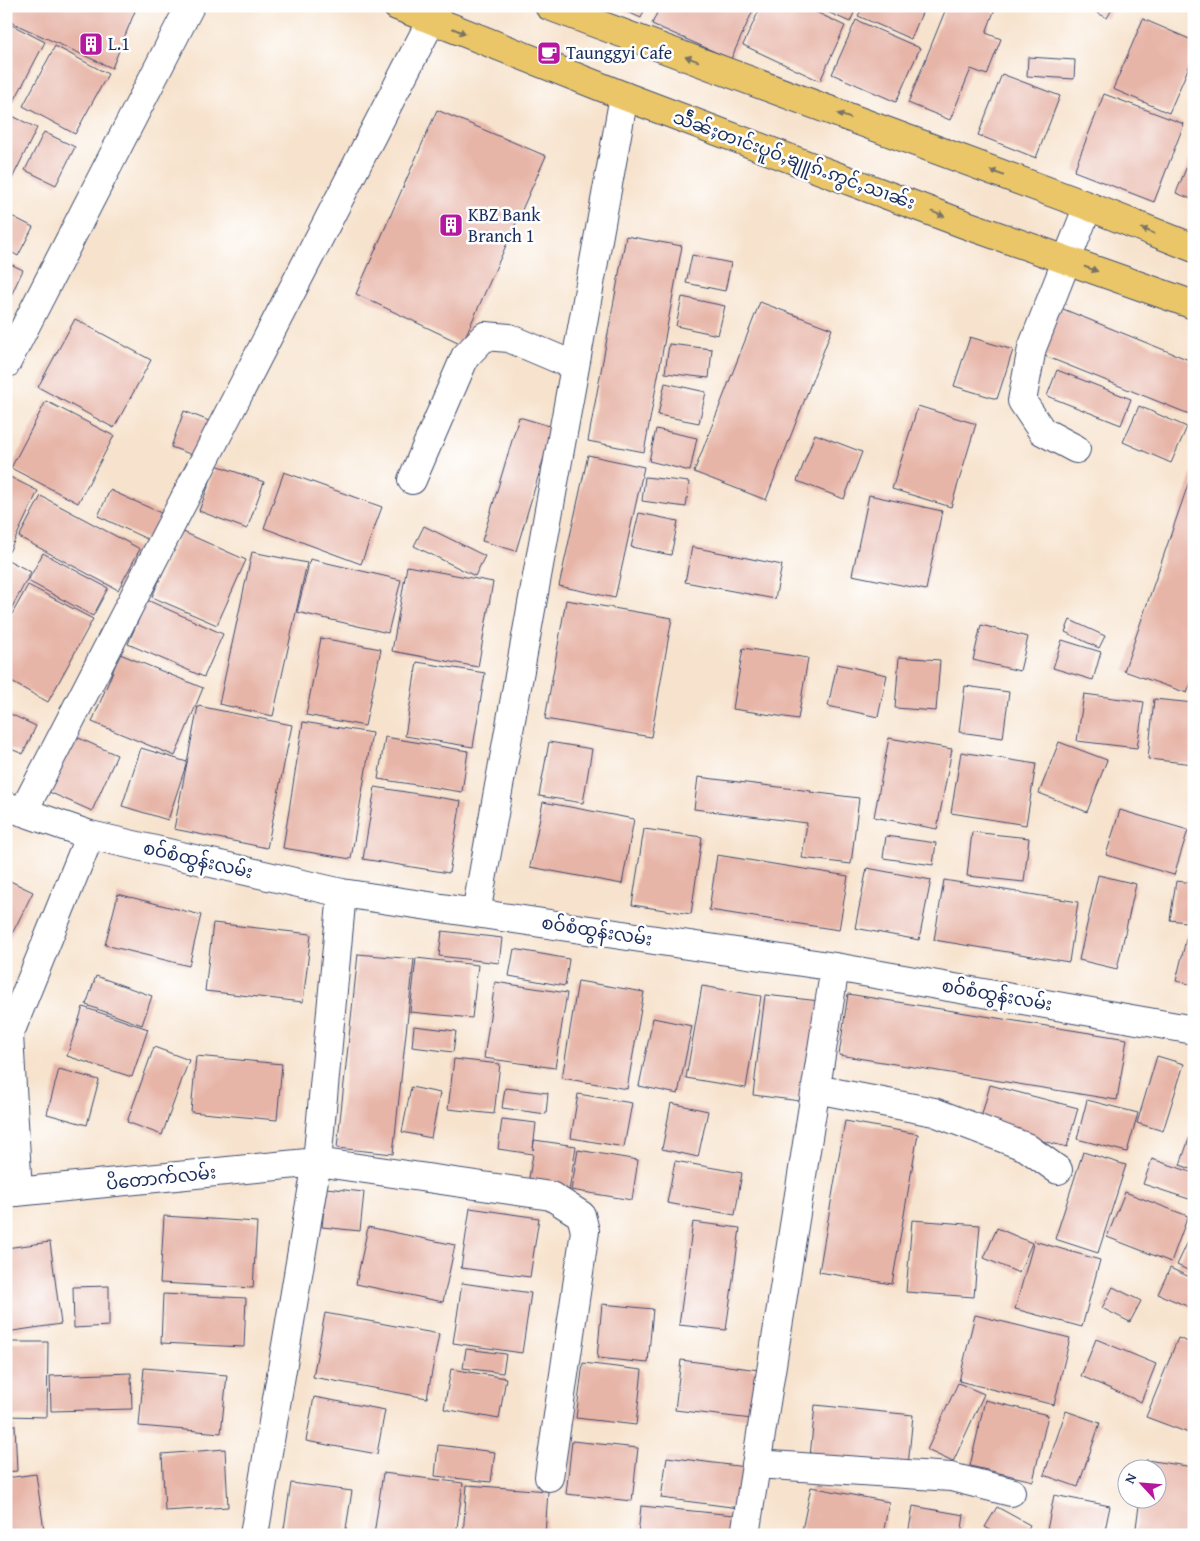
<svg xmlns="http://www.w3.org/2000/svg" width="1200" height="1541" font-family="'Gentium Book Plus','Noto Sans Myanmar',serif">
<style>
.building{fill:#e7b5a8}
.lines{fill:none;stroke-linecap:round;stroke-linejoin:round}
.minor-casing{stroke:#3c4a6f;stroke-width:30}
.highway-casing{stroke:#3c4a6f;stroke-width:30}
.minor{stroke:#fff;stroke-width:28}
.highway{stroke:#eac669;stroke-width:28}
.oneway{fill:#787363}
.labels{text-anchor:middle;stroke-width:5;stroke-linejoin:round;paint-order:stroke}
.poi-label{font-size:18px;fill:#1b2f5e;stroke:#fff;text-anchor:start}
.street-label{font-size:18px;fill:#1b2f5e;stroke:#fff}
</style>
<rect width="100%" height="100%" fill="#fff"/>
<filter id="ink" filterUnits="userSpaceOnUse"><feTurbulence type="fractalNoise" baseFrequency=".02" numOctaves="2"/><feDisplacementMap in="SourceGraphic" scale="10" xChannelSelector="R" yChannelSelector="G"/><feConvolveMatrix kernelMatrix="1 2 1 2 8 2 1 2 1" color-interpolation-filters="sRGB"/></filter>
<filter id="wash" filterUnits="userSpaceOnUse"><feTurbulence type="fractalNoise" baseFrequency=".0096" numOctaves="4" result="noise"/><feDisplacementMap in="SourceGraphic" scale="20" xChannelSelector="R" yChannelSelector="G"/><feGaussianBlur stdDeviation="1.12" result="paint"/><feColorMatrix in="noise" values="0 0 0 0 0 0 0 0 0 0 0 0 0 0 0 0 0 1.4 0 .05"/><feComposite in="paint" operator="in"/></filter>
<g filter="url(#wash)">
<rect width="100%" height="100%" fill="#f7e3cd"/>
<g id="blocks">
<path class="building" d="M 6,6 L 137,6 L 112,68 L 6,20 Z
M 614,6 L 646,6 L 641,18 Z
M 660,6 L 755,6 L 731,59 L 652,24 Z
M 761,6 L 816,6 L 814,11 L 845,26 L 820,81 L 743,45 Z
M 827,6 L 857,6 L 850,22 L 825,11 Z
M 863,6 L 925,6 L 911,39 L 858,16 Z
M 947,6 L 996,6 L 986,33 L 1001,39 L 987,75 L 971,69 L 950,120 L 908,103 Z
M 1084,6 L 1114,6 L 1107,18 Z
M 1143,19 L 1194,41 L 1194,55 L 1169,113 L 1113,89 Z
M 856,20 L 920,48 L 896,102 L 832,74 Z
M 6,22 L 45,42 L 10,109 L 6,107 Z
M 55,46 L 108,74 L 75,134 L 23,106 Z
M 1028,57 L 1075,60 L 1074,79 L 1027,76 Z
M 1002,74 L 1060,96 L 1036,158 L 978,135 Z
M 1104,94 L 1184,124 L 1154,202 L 1074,171 Z
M 437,110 L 546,156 L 462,344 L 356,294 Z
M 6,113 L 37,128 L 6,191 Z
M 44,132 L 75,147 L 56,185 L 25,170 Z
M 1194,149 L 1194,200 L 1176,193 Z
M 6,213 L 33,227 L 18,256 L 6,249 Z
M 626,236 L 682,246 L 644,452 L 588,441 Z
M 692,255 L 731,263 L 725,291 L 686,283 Z
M 6,262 L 23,270 L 6,306 Z
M 682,297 L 725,306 L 718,335 L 676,326 Z
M 760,302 L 832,329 L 766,500 L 694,472 Z
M 1058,307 L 1194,362 L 1194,416 L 1040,354 Z
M 75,319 L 151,360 L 114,428 L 38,387 Z
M 970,337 L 1013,350 L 997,399 L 954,386 Z
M 669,344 L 712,349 L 709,378 L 665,373 Z
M 1057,370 L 1131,399 L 1121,425 L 1047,396 Z
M 665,383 L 706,392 L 699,423 L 658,415 Z
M 46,401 L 114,436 L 78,503 L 11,468 Z
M 918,406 L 976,424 L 951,507 L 892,489 Z
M 1139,406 L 1187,427 L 1171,463 L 1123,442 Z
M 184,411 L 214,423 L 201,458 L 171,447 Z
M 519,417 L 553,427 L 516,551 L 482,541 Z
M 656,429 L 697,438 L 690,471 L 649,461 Z
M 815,434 L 862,452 L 844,499 L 797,481 Z
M 588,455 L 644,467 L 615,598 L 559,586 Z
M 216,465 L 264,482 L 247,529 L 199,511 Z
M 1193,470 L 1194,675 L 1187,693 L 1124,671 Z
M 284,472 L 382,507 L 361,564 L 264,528 Z
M 6,475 L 38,491 L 9,552 L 6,551 Z
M 645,477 L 689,482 L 686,507 L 642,501 Z
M 110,490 L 161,513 L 149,540 L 98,516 Z
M 869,495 L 942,511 L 926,590 L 852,575 Z
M 41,496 L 140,549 L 118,590 L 19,537 Z
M 639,513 L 678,521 L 671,555 L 631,547 Z
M 424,526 L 485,556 L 475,576 L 414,546 Z
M 181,531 L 246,560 L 217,625 L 152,597 Z
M 692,547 L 782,565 L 775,599 L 685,582 Z
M 252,552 L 307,563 L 273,716 L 219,704 Z
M 43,553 L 108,588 L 93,616 L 28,581 Z
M 6,559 L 31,572 L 10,611 L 6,608 Z
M 310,559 L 401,580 L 388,633 L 297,612 Z
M 407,566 L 493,582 L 478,667 L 392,651 Z
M 28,585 L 93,619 L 48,702 L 6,679 L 6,625 Z
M 147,600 L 223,634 L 204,677 L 128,644 Z
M 566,600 L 672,618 L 651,737 L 545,719 Z
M 1070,620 L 1105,636 L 1099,648 L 1065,632 Z
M 981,625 L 1028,637 L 1020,671 L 973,660 Z
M 321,638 L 381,649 L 365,726 L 306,715 Z
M 1062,640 L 1101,652 L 1093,680 L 1053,668 Z
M 743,648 L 808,658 L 798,719 L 733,709 Z
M 120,654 L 203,688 L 175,756 L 92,722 Z
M 899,657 L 940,660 L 936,711 L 895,708 Z
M 417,662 L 485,673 L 473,747 L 405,736 Z
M 837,664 L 887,675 L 878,717 L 828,706 Z
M 965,686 L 1009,692 L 1003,738 L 959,732 Z
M 1084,694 L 1144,702 L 1137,748 L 1077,741 Z
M 1154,699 L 1194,703 L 1194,764 L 1148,759 Z
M 198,706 L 292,725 L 267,848 L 174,829 Z
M 6,712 L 36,726 L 23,754 L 6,747 Z
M 303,722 L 372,733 L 351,859 L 283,848 Z
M 74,736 L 117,755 L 92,811 L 49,792 Z
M 385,737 L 468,751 L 462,792 L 378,779 Z
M 889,738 L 952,749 L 937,829 L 874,817 Z
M 549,742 L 592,749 L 583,803 L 539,796 Z
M 1059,742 L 1107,760 L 1087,812 L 1039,793 Z
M 141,748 L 187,762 L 168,820 L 122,806 Z
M 961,752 L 1036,764 L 1026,825 L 951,813 Z
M 698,777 L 811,791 L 810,792 L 859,798 L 851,864 L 802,858 L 807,823 L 694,809 Z
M 375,787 L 461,801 L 449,873 L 363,859 Z
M 543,802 L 634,819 L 622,884 L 530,867 Z
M 1120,810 L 1188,830 L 1174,875 L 1106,855 Z
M 644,829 L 702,837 L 691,914 L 632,905 Z
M 972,832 L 1029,838 L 1024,882 L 967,876 Z
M 886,836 L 936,843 L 933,865 L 883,858 Z
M 717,855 L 848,876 L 839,930 L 709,910 Z
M 867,868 L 931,880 L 919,940 L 855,928 Z
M 1098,875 L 1136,884 L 1117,969 L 1079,960 Z
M 6,879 L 33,892 L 6,946 Z
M 944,880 L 1078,902 L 1069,962 L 934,940 Z
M 1176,881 L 1194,883 L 1194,923 L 1170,920 Z
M 118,894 L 201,915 L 189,966 L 105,945 Z
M 213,923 L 311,934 L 303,1002 L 205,991 Z
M 1189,927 L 1194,928 L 1194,985 L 1176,981 Z
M 442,931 L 502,938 L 499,963 L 439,956 Z
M 514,949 L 569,959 L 565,986 L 509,976 Z
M 358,954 L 414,959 L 393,1154 L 337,1148 Z
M 416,958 L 478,965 L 472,1018 L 410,1012 Z
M 96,976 L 152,996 L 142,1025 L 86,1005 Z
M 578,981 L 644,992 L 627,1089 L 562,1078 Z
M 495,982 L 567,993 L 555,1068 L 484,1058 Z
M 702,986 L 761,996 L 746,1088 L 686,1078 Z
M 848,994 L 1127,1039 L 1117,1100 L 839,1055 Z
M 765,995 L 820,1001 L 808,1102 L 753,1095 Z
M 83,1007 L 148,1029 L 132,1077 L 67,1056 Z
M 653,1018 L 692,1026 L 678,1094 L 639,1086 Z
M 414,1026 L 456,1031 L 453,1052 L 412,1047 Z
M 154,1047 L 189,1060 L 162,1135 L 127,1122 Z
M 196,1056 L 282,1064 L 277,1120 L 191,1112 Z
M 1157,1056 L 1184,1064 L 1163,1131 L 1137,1123 Z
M 454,1059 L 500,1064 L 494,1114 L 448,1109 Z
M 59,1069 L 99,1080 L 87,1125 L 47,1114 Z
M 990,1085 L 1078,1108 L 1067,1147 L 979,1125 Z
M 411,1087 L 440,1093 L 431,1138 L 402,1132 Z
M 505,1088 L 548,1093 L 546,1114 L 502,1108 Z
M 578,1094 L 632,1103 L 624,1147 L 571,1138 Z
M 1087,1100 L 1138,1113 L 1127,1152 L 1077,1139 Z
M 671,1103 L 708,1111 L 698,1157 L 662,1149 Z
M 502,1119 L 536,1123 L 533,1150 L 534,1140 L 576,1146 L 569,1191 L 528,1184 L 533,1154 L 498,1149 Z
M 845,1121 L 918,1134 L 892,1284 L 819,1272 Z
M 1193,1127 L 1194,1127 L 1194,1170 L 1180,1165 Z
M 578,1150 L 638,1160 L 632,1200 L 571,1190 Z
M 1083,1152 L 1126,1165 L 1098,1253 L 1055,1239 Z
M 1152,1159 L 1194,1173 L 1194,1196 L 1192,1200 L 1143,1184 Z
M 675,1161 L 742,1173 L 735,1215 L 667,1203 Z
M 326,1188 L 364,1192 L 360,1231 L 322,1227 Z
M 1125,1192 L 1188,1216 L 1171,1262 L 1107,1237 Z
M 470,1208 L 539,1218 L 530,1277 L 461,1268 Z
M 164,1216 L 257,1222 L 253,1288 L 160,1283 Z
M 912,1220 L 980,1225 L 974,1297 L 906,1292 Z
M 693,1222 L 740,1228 L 726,1330 L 679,1325 Z
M 368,1227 L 455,1245 L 443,1302 L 356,1284 Z
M 997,1228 L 1032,1243 L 1019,1273 L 984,1258 Z
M 1194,1229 L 1194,1273 L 1177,1265 Z
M 1034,1241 L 1100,1260 L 1082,1327 L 1015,1309 Z
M 50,1242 L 61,1324 L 6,1332 L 6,1248 Z
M 1170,1268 L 1194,1279 L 1194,1309 L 1158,1294 Z
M 462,1283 L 531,1293 L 522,1353 L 453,1343 Z
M 109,1286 L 109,1326 L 74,1328 L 73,1287 Z
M 1113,1287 L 1141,1301 L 1130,1322 L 1102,1308 Z
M 163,1294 L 246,1298 L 244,1347 L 161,1343 Z
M 602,1304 L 653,1309 L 648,1363 L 597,1358 Z
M 325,1313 L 439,1334 L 427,1398 L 313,1377 Z
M 975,1315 L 1070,1338 L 1054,1405 L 959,1381 Z
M 1178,1338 L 1194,1344 L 1194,1435 L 1146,1417 Z
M 1096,1339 L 1156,1364 L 1141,1402 L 1081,1376 Z
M 8,1342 L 48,1342 L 47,1417 L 7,1416 Z
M 466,1349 L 506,1354 L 503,1373 L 463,1368 Z
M 681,1360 L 759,1370 L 752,1419 L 675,1410 Z
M 583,1363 L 642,1370 L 636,1425 L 576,1418 Z
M 144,1368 L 227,1375 L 221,1433 L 139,1426 Z
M 451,1369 L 506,1378 L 499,1419 L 444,1409 Z
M 131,1373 L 132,1409 L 51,1411 L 50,1376 Z
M 958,1383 L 984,1394 L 953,1462 L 927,1450 Z
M 314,1397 L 385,1410 L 377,1454 L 306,1441 Z
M 985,1400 L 1048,1415 L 1033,1481 L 970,1466 Z
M 815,1405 L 913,1415 L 908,1466 L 810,1457 Z
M 1066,1411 L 1100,1423 L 1078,1487 L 1044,1475 Z
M 6,1425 L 15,1425 L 17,1471 L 6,1472 Z
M 572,1441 L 638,1448 L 632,1501 L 566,1494 Z
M 438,1445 L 495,1452 L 491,1482 L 435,1476 Z
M 225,1449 L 228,1507 L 165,1511 L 162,1454 Z
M 667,1457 L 753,1468 L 747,1509 L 661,1498 Z
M 1146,1460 L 1194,1467 L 1194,1535 L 1135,1535 L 1140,1498 L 1158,1498 L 1158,1468 L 1145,1468 Z
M 383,1473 L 463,1483 L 456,1535 L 374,1535 Z
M 36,1474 L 44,1530 L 6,1535 L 6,1478 Z
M 291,1483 L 352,1491 L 345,1535 L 283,1535 Z
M 467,1485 L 548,1491 L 545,1535 L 463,1534 Z
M 811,1487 L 889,1502 L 883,1535 L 801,1535 Z
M 1054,1495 L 1110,1506 L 1104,1535 L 1046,1535 Z
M 641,1506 L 734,1515 L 733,1535 L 638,1535 Z
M 913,1506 L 964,1515 L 961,1535 L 908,1535 Z
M 997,1507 L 1030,1525 L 1025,1535 L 999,1535 L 985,1527 Z"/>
</g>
</g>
<g filter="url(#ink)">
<use href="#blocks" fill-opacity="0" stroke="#3c4a6f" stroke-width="1"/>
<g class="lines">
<g class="minor-casing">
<path id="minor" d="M 6,364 L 190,6
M 1076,449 L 1042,431 L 1022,401 L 1032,348 L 1088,206
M 412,480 L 465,357 L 485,336 L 509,338 L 575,366
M 6,806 L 90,835 L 342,893 L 835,967 L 1194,1030
M 23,812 L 431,21
M 476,913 L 624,96
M 816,1089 L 934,1112 L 1026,1147 L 1058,1170
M 18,1192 L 9,1035 L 90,835
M 6,1193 L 317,1162 L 551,1196 L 581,1215 L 585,1231 L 549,1477
M 756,1464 L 951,1477 L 1011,1492
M 254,1535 L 317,1162 L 342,893
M 745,1535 L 835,967"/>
</g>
<g class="highway-casing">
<path id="highway" d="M 397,6 L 624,96 L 964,224 L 1194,305
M 549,6 L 1088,206 L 1194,248"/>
</g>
<use href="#minor" class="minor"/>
<use href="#highway" class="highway"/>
</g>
<defs><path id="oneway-solid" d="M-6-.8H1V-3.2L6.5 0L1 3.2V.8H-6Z" transform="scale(1.25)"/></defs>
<g class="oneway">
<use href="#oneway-solid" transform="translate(459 31) rotate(22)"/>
<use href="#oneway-solid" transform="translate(692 59) rotate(-160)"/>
<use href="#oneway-solid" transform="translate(844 116) rotate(-160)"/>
<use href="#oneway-solid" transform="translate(997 173) rotate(-160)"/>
<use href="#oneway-solid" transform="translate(938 214) rotate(20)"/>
<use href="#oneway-solid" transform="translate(1148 231) rotate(-158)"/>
<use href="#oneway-solid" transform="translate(1091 269) rotate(19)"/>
</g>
</g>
<defs>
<g id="building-square" transform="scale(1.25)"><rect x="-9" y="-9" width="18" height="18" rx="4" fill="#b5179e" stroke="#fff"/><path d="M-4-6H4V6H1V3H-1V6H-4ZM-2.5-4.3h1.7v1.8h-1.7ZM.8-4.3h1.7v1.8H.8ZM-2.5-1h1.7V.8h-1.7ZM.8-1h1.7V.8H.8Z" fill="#fff"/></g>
<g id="cafe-square" transform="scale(1.25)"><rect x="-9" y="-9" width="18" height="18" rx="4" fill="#b5179e" stroke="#fff"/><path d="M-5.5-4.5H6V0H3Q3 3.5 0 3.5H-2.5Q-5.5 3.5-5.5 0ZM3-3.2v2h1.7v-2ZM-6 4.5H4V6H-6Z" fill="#fff"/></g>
</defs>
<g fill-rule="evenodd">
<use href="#building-square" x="91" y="44"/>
<use href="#cafe-square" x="549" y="53"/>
<use href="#building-square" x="451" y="225"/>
</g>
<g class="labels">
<g class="poi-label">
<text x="108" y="50">L.1</text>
<text x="566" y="59">Taunggyi Cafe</text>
<text x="468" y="221">KBZ Bank<tspan x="468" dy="21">Branch 1</tspan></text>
</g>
<g class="street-label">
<text transform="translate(794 160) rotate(20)" y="6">သဵႅၼ်ႈတၢင်းပူဝ်ႇၶျူၵ်ႉဢွင်ႇသၢၼ်း</text>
<text transform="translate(198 860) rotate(13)" y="6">စဝ်စံထွန်းလမ်း</text>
<text transform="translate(597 931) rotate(9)" y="6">စဝ်စံထွန်းလမ်း</text>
<text transform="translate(997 995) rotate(10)" y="6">စဝ်စံထွန်းလမ်း</text>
<text transform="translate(161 1178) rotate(-6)" y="6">ပိတောက်လမ်း</text>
</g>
</g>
<rect width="1200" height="1541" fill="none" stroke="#fff" stroke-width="25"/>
<g transform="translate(1142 1484) rotate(296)"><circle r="24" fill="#ffffff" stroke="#a4acbf"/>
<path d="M0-4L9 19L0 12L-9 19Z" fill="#b5179e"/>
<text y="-8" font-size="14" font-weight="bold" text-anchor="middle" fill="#1b2f5e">N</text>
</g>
</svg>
